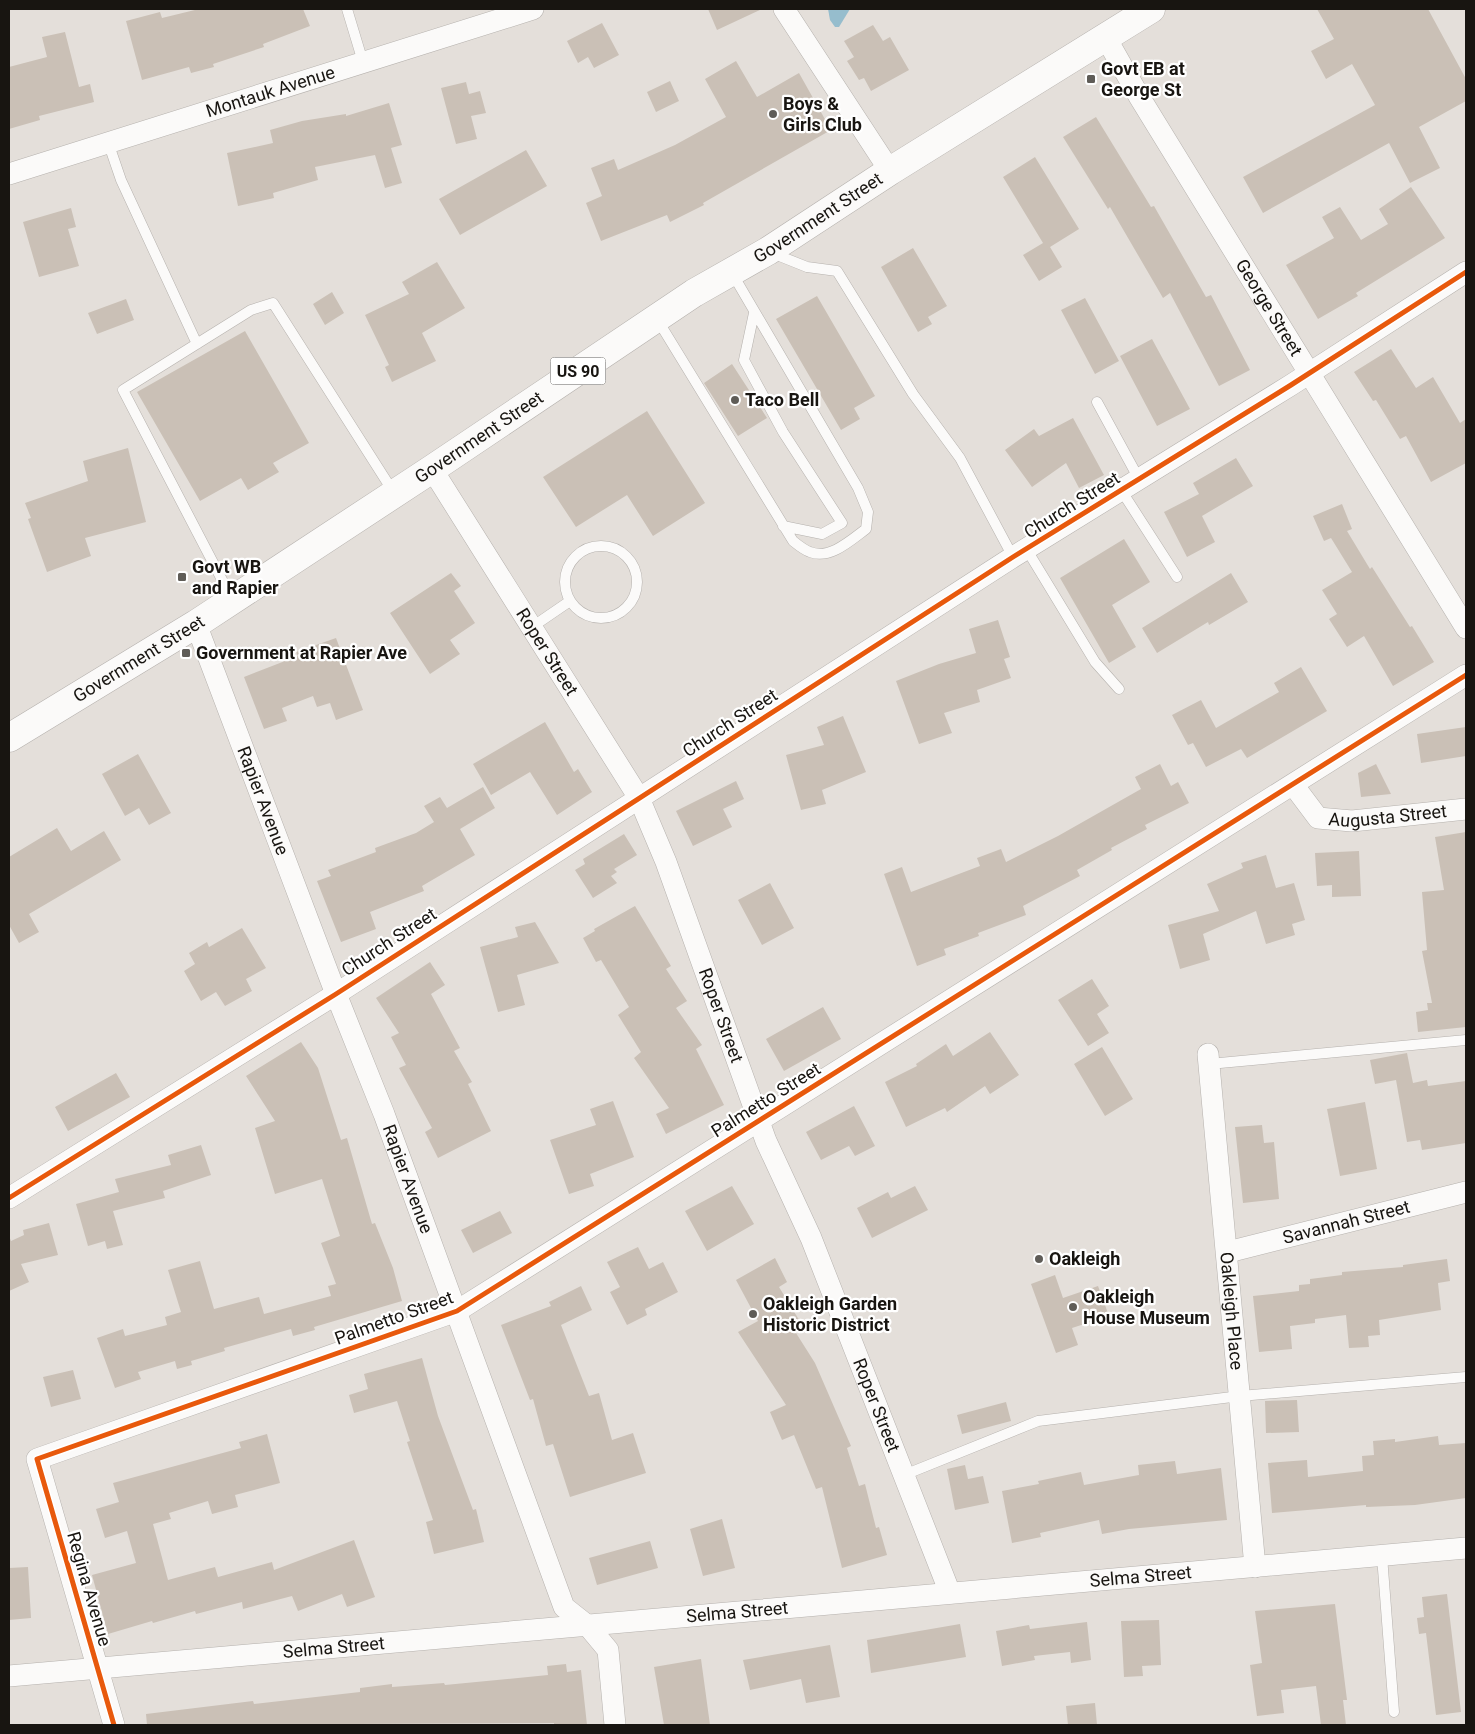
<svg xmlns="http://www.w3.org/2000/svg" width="1475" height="1734" font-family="Roboto,sans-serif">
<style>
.water{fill:#96bdcd}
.building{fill:#cac0b6}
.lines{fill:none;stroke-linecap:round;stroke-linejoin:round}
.service-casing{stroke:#b5b1ad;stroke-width:11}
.minor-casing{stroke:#b5b1ad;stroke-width:22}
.primary-casing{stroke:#b5b1ad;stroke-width:29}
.service{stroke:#fbfaf9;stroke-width:10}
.minor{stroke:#fbfaf9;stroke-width:21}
.primary{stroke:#fbfaf9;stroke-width:28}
.cycleway-casing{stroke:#fff;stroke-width:8}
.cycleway{stroke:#e8590c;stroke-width:5}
.poi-dot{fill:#5f5c57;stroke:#fff;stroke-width:2}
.labels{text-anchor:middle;stroke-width:4.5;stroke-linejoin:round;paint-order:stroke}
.shield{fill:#fff;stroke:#5d5b58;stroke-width:1}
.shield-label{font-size:16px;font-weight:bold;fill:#181511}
.poi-label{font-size:18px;font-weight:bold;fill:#181511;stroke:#fff;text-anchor:start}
.street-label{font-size:18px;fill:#181511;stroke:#fff}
</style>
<rect width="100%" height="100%" fill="#e4dfda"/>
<path class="water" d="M 828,9 L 850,9 L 839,27 L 835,27 L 830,20 Z"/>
<path class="building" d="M 199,9 L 303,9 L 310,26 L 263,44 L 264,47 L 213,64 L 214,67 L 191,73 L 189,67 L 142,80 L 126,21 L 160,12 L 162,18 Z
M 708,9 L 762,9 L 717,30 Z
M 1317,9 L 1428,9 L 1466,79 L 1466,101 L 1419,127 L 1440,168 L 1410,183 L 1389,143 L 1263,213 L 1243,177 L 1375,105 L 1352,64 L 1326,79 L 1311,51 L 1334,39 Z
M 602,23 L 619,55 L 594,68 L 588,57 L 578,63 L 567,41 Z
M 873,25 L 883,41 L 890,37 L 909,70 L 871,91 L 864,78 L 859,80 L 847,61 L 854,57 L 844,41 Z
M 65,32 L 79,87 L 90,84 L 94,102 L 39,116 L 40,120 L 9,129 L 9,67 L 47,57 L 42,37 Z
M 736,61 L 757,97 L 799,73 L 831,130 L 703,203 L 704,205 L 670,222 L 667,215 L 601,241 L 586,203 L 602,196 L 591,168 L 614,159 L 618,170 L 675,145 L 726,117 L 705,79 Z
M 670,81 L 679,101 L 656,112 L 647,92 Z
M 466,82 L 469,94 L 480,91 L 486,113 L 471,116 L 477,139 L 456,144 L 441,88 Z
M 389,103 L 402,145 L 391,148 L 402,183 L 385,188 L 375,155 L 315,167 L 318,180 L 273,193 L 274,198 L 238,206 L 227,153 L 273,143 L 270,130 L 302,121 L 346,114 L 346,116 Z
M 1096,117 L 1151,207 L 1154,206 L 1206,297 L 1211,295 L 1250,370 L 1219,386 L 1170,293 L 1163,298 L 1110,207 L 1108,209 L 1063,137 Z
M 526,150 L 547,186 L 460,235 L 439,199 Z
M 1035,157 L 1079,229 L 1050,247 L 1062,267 L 1039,281 L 1023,255 L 1043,243 L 1003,177 Z
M 1411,187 L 1445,238 L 1356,293 L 1358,296 L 1318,319 L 1286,265 L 1334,238 L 1322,217 L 1340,207 L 1361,240 L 1388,224 L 1379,209 Z
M 71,208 L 76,227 L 68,229 L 79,266 L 39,277 L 23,222 Z
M 913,248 L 947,306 L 928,317 L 932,324 L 918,332 L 881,267 Z
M 437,262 L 465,308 L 422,333 L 436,361 L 392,382 L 385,367 L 389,365 L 365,315 L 409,294 L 402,282 Z
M 332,292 L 344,313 L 325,325 L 313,304 Z
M 817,296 L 875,396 L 854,408 L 860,419 L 841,430 L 776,319 Z
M 1085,298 L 1119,361 L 1095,374 L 1061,310 Z
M 126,299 L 134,320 L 97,334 L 88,313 Z
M 245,331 L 309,443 L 273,463 L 279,472 L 248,490 L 241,478 L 200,501 L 137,392 Z
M 1152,339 L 1190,409 L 1157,426 L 1120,356 Z
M 1391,349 L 1416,388 L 1433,377 L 1460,423 L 1466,419 L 1466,463 L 1431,482 L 1406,436 L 1400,439 L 1376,400 L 1373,401 L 1354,372 Z
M 732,364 L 767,418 L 738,436 L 704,383 Z
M 647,411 L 705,503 L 653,536 L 627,495 L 576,527 L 543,477 Z
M 1073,418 L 1104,475 L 1079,488 L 1066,463 L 1032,487 L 1005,450 L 1034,429 L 1039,436 Z
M 128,448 L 146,522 L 85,538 L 91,556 L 47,572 L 28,519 L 31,518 L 25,503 L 88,481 L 83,461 Z
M 1236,458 L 1253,486 L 1202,516 L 1215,542 L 1187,557 L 1164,512 L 1199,494 L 1193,483 Z
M 1342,504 L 1352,529 L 1347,531 L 1370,569 L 1372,567 L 1410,627 L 1412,626 L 1434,662 L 1393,686 L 1364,636 L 1347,647 L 1329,619 L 1337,614 L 1322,590 L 1352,572 L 1331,538 L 1324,541 L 1313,516 Z
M 1124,539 L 1150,582 L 1112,605 L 1136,647 L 1109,663 L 1060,578 Z
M 451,573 L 461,586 L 454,591 L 475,623 L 450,640 L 460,654 L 430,674 L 390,613 Z
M 1231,573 L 1248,602 L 1209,625 L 1208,622 L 1157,653 L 1142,628 Z
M 998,620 L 1010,657 L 1004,659 L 1011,678 L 977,690 L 980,702 L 944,713 L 952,733 L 919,744 L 896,681 L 939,664 L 976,653 L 969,629 Z
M 336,638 L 363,710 L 336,720 L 330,703 L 317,707 L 313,696 L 282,708 L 287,721 L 264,729 L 244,677 L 298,656 L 296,652 Z
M 1301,667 L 1327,711 L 1247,758 L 1241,749 L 1206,767 L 1193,743 L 1188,745 L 1172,715 L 1201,700 L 1216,728 L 1279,692 L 1274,683 Z
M 843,716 L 866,772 L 822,790 L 826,804 L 801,810 L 786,755 L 824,745 L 817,727 Z
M 545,722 L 574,772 L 578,769 L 592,792 L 557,815 L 530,772 L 491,795 L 473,764 Z
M 1466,727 L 1466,756 L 1421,763 L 1417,734 Z
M 138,754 L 171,813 L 149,825 L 139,808 L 125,816 L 102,774 Z
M 1160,764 L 1171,786 L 1178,782 L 1189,803 L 1145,825 L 1147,829 L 1111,848 L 1112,850 L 1077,870 L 1080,876 L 1023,906 L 1026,915 L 978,933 L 979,936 L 944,949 L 946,955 L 917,966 L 884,874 L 902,867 L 911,892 L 980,866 L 977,858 L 1001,849 L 1006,862 L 1058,836 L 1141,789 L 1135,777 Z
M 1376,764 L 1391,794 L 1361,797 L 1358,773 Z
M 736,781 L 744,799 L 723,809 L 732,827 L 693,846 L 676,811 Z
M 483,787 L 495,808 L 460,829 L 475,855 L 422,886 L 424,891 L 370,912 L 376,929 L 341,942 L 317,881 L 331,876 L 328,870 L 376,852 L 375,848 L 416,833 L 434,822 L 424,806 L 440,797 L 447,808 Z
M 57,828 L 71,851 L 104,831 L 121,860 L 29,914 L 39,932 L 19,943 L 9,925 L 9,857 Z
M 1466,832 L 1466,1027 L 1418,1032 L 1416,1012 L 1428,1010 L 1427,1003 L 1432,1003 L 1422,951 L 1427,950 L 1422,892 L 1444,890 L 1435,837 Z
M 624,834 L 637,855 L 614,869 L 617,872 L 611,876 L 617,883 L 593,898 L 575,870 L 585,864 L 583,859 Z
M 1359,851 L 1361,896 L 1332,897 L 1332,885 L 1317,886 L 1315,853 Z
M 1266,855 L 1276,888 L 1294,883 L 1305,920 L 1292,924 L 1295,935 L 1266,944 L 1256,911 L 1203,934 L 1210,960 L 1180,969 L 1168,925 L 1219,911 L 1207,884 L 1243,868 L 1241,863 Z
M 770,883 L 794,928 L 762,945 L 738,900 Z
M 635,906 L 671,966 L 666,969 L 687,1001 L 676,1008 L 702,1045 L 696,1049 L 724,1105 L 666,1134 L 656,1114 L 669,1108 L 634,1058 L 641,1052 L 618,1015 L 629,1007 L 601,960 L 596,962 L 583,938 L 595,931 L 594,929 Z
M 535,922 L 559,963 L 517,975 L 525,1005 L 498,1012 L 480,947 L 518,937 L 515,927 Z
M 242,928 L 266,968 L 246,979 L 252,991 L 225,1006 L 216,992 L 201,1001 L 184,971 L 195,964 L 189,953 L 207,942 L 209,947 Z
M 430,962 L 445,985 L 431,994 L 460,1048 L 454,1051 L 472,1082 L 468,1084 L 491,1131 L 438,1158 L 425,1132 L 432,1128 L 399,1068 L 406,1065 L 391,1037 L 399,1033 L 376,998 Z
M 1092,979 L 1109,1006 L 1097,1014 L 1109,1033 L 1088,1046 L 1058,1000 Z
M 823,1007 L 841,1039 L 784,1071 L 766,1039 Z
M 990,1032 L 1019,1075 L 990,1094 L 985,1086 L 947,1112 L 945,1108 L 906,1127 L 885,1082 L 917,1066 L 916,1064 L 946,1044 L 953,1056 Z
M 301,1042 L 318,1068 L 341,1140 L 347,1138 L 372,1224 L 375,1223 L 393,1268 L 402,1301 L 314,1327 L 315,1330 L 293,1336 L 291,1329 L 224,1348 L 225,1351 L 191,1361 L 192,1365 L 177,1369 L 175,1361 L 138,1372 L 141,1379 L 115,1388 L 97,1338 L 123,1329 L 125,1336 L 167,1325 L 165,1317 L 181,1312 L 168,1270 L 200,1261 L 214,1309 L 259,1297 L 264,1314 L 331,1296 L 328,1286 L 336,1284 L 321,1243 L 340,1236 L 322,1179 L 275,1194 L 255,1128 L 275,1121 L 246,1076 Z
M 1102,1047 L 1133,1099 L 1105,1116 L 1074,1064 Z
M 1407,1053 L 1413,1083 L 1427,1080 L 1428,1086 L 1466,1081 L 1466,1143 L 1422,1150 L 1420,1140 L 1407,1142 L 1396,1080 L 1375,1084 L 1370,1060 Z
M 116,1073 L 130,1097 L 68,1131 L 55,1107 Z
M 613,1101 L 634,1157 L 590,1174 L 594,1186 L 569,1194 L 550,1140 L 596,1125 L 590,1109 Z
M 1365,1102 L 1377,1169 L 1340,1176 L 1327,1109 Z
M 854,1106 L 875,1146 L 855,1156 L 849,1146 L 821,1160 L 806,1132 Z
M 1262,1125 L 1264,1143 L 1274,1142 L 1279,1199 L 1243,1203 L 1235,1127 Z
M 201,1145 L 211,1175 L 163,1191 L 165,1198 L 113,1211 L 123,1245 L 107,1249 L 105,1241 L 88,1246 L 76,1204 L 119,1192 L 115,1179 L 171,1165 L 168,1155 Z
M 732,1186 L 754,1224 L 707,1251 L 685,1211 Z
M 915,1186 L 928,1210 L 872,1238 L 857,1208 L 888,1192 L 891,1198 Z
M 500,1211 L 512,1233 L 473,1253 L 461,1230 Z
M 49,1223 L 58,1255 L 21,1264 L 29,1282 L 9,1291 L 9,1236 L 11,1241 L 24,1235 L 23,1230 Z
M 638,1247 L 649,1269 L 663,1262 L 678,1292 L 645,1309 L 647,1315 L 627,1325 L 610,1292 L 620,1287 L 607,1262 Z
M 775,1258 L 787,1282 L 779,1287 L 804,1328 L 796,1333 L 815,1363 L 851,1446 L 847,1448 L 859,1486 L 865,1484 L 876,1528 L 879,1527 L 887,1555 L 842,1568 L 822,1487 L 816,1489 L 794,1435 L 782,1440 L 770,1412 L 786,1405 L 738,1332 L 758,1321 L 736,1280 Z
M 1447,1259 L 1450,1281 L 1438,1283 L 1441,1310 L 1379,1320 L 1380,1335 L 1368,1336 L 1369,1347 L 1349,1348 L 1346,1315 L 1315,1319 L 1315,1323 L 1290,1326 L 1292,1349 L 1259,1352 L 1253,1296 L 1299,1291 L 1299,1285 L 1310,1284 L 1310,1279 L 1342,1275 L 1342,1272 L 1403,1267 L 1403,1265 Z
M 1055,1275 L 1063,1298 L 1098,1286 L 1109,1316 L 1072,1328 L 1078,1345 L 1056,1353 L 1031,1284 Z
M 581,1286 L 592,1310 L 561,1325 L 589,1396 L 599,1393 L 612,1440 L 633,1433 L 646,1473 L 570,1497 L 553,1444 L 546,1446 L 533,1399 L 530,1400 L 501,1325 L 551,1306 L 549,1302 Z
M 422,1358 L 438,1416 L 473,1510 L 476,1509 L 484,1542 L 434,1554 L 426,1522 L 433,1520 L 407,1442 L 410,1441 L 397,1401 L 354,1413 L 349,1395 L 368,1389 L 364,1374 Z
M 73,1370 L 81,1399 L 51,1407 L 43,1377 Z
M 1297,1400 L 1299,1432 L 1266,1433 L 1265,1401 Z
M 1006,1402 L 1011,1421 L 962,1434 L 957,1415 Z
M 267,1434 L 280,1483 L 235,1495 L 238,1507 L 212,1514 L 208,1501 L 169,1513 L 171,1519 L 153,1524 L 168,1580 L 215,1567 L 218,1577 L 272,1562 L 274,1570 L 354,1540 L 375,1597 L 347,1607 L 342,1594 L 298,1611 L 292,1596 L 243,1609 L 242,1602 L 196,1614 L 195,1611 L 153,1623 L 152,1621 L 108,1634 L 92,1575 L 136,1563 L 127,1531 L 105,1538 L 96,1509 L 119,1502 L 113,1483 L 241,1448 L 239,1442 Z
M 1438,1436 L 1439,1445 L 1466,1443 L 1466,1498 L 1415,1505 L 1366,1507 L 1366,1505 L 1272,1513 L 1268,1463 L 1307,1460 L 1308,1477 L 1363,1471 L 1362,1456 L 1374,1455 L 1373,1441 L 1395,1439 L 1395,1442 Z
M 1175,1461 L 1177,1474 L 1221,1468 L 1227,1520 L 1129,1529 L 1102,1534 L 1099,1520 L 1040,1533 L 1041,1537 L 1012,1543 L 1002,1491 L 1039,1484 L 1038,1481 L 1081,1472 L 1084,1485 L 1139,1475 L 1138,1465 Z
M 965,1465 L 968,1479 L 983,1476 L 989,1503 L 955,1510 L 947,1469 Z
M 722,1519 L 735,1568 L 703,1576 L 690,1529 Z
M 650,1541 L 658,1568 L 597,1585 L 589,1558 Z
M 28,1567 L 31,1618 L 9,1620 L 9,1568 Z
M 1447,1594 L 1461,1712 L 1436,1715 L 1426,1633 L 1419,1634 L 1417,1618 L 1424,1617 L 1422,1597 Z
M 1335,1604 L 1347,1700 L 1343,1700 L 1346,1725 L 1321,1725 L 1316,1686 L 1281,1690 L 1284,1713 L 1257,1716 L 1250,1665 L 1262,1663 L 1255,1611 Z
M 1159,1620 L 1161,1665 L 1142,1666 L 1143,1676 L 1124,1677 L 1121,1621 Z
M 1087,1622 L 1091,1660 L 1071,1663 L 1070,1652 L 1034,1656 L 1035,1660 L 1002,1666 L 996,1631 L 1029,1625 L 1030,1629 Z
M 960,1624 L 966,1657 L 871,1673 L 867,1640 Z
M 830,1645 L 840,1697 L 806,1703 L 801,1679 L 750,1690 L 743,1660 Z
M 701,1659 L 710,1725 L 664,1725 L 654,1667 Z
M 566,1664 L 567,1672 L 581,1670 L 587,1725 L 554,1725 L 554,1723 L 147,1725 L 146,1714 L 253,1701 L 254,1704 L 360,1692 L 360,1688 L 392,1684 L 392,1687 L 444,1683 L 445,1685 L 548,1675 L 547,1666 Z
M 1095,1703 L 1097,1725 L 1068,1725 L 1066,1706 Z"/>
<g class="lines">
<g class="service-casing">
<path id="service" d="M 347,9 L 363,62
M 108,142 L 121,180 L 197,344
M 772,253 L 807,267 L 837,271 L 913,394 L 960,458 L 1013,557
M 754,313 L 744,360 L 783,432 L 842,523 L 822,534 L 783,526
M 657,319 L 793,541 C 798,545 804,550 810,552 C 830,560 851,540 866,529 L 868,512 L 858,488 L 732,273
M 1097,402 L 1139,479
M 1121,490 L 1177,577
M565 582a36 36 0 1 1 72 0a36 36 0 1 1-72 0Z
M 1027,550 L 1095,662 L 1119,689
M 232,599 L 123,390 L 251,310 L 273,303 L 394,493
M 532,627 L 570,601
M 1209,1064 L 1466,1040
M 904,1475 L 1038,1421 L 1240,1396 L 1466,1377
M 1382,1556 L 1394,1712"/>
</g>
<g class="minor-casing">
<g id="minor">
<path d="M 784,9 L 890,171"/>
<path id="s1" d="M 1106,38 L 1140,98 L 1466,628"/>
<path id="s2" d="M 9,174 L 533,9"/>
<path id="s3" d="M 432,469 L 639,798 L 666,862 L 766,1141 L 811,1238 L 950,1593"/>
<path id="s4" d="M 196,624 L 336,994 L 384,1114 L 564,1607 L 588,1626 L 608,1650 L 615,1725"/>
<path id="s5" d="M 1294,786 L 1318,818 L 1352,821 L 1466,809"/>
<path id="s6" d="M 1208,1054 L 1255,1567"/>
<path d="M 9,1198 L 336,994 L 1013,557 L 1291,385 L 1466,272"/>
<path id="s7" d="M 1228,1252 L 1466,1192"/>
<path id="s8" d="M 9,1676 L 1466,1548"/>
<path d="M 114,1725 L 37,1459 L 457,1311 L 1466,675"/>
</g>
</g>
<g class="primary-casing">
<g id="primary">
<path id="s9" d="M 9,738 L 196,624 L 432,469 L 694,293 L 768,251 L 890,171 L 1151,9"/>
</g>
</g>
<use href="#service" class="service"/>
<use href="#minor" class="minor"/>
<use href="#primary" class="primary"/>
<g class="cycleway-casing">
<path id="cycleway" d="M 9,1198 L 336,994 L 1013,557 L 1291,385 L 1466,272
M 114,1725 L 37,1459 L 457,1311 L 1466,675"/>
</g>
<use href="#cycleway" class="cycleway"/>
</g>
<g class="poi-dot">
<rect x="1086" y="74" width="10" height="10" rx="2.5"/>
<circle cx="773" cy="114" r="5"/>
<circle cx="735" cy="400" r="5"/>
<rect x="177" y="572" width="10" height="10" rx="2.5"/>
<rect x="181" y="648" width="10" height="10" rx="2.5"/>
<circle cx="1039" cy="1259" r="5"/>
<circle cx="1073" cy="1307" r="5"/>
<circle cx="753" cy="1314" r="5"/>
</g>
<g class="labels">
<rect class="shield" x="550.5" y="357.5" width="55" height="27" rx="4"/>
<g class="shield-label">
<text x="578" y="377">US 90</text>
</g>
<g class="poi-label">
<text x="1101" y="75">Govt EB at<tspan x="1101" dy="21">George St</tspan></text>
<text x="783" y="110">Boys &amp;<tspan x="783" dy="21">Girls Club</tspan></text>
<text x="745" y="406">Taco Bell</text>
<text x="192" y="573">Govt WB<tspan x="192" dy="21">and Rapier</tspan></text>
<text x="196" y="659">Government at Rapier Ave</text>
<text x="1049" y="1265">Oakleigh</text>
<text x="1083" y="1303">Oakleigh<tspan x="1083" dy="21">House Museum</tspan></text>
<text x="763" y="1310">Oakleigh Garden<tspan x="763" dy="21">Historic District</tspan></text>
</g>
<g class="street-label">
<text dy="6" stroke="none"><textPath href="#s2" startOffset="274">Montauk Avenue</textPath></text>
<text dy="6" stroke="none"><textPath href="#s9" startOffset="962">Government Street</textPath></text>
<text dy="6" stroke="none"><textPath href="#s1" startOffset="315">George Street</textPath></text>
<text dy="6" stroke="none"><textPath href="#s9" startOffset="558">Government Street</textPath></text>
<text transform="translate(1072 505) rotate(-32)" y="6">Church Street</text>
<text dy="6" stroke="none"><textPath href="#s3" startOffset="216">Roper Street</textPath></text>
<text dy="6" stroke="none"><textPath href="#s9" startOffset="152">Government Street</textPath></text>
<text transform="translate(730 723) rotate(-33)" y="6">Church Street</text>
<text dy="6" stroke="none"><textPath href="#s4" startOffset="189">Rapier Avenue</textPath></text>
<text dy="6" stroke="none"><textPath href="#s5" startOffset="110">Augusta Street</textPath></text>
<text transform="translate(389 942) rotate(-33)" y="6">Church Street</text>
<text dy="6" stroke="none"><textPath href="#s3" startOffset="621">Roper Street</textPath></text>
<text transform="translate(766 1100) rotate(-32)" y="6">Palmetto Street</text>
<text dy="6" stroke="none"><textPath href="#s4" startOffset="594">Rapier Avenue</textPath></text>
<text dy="6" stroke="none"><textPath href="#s7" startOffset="122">Savannah Street</textPath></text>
<text dy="6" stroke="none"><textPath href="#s6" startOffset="258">Oakleigh Place</textPath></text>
<text transform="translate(394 1318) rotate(-20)" y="6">Palmetto Street</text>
<text dy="6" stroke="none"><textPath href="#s3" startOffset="1041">Roper Street</textPath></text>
<text dy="6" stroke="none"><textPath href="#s8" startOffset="1136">Selma Street</textPath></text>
<text transform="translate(89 1589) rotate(74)" y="6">Regina Avenue</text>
<text dy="6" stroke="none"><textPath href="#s8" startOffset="731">Selma Street</textPath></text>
<text dy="6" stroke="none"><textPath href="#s8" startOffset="326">Selma Street</textPath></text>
</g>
</g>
<rect width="1475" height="1734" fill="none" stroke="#181511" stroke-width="20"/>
</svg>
